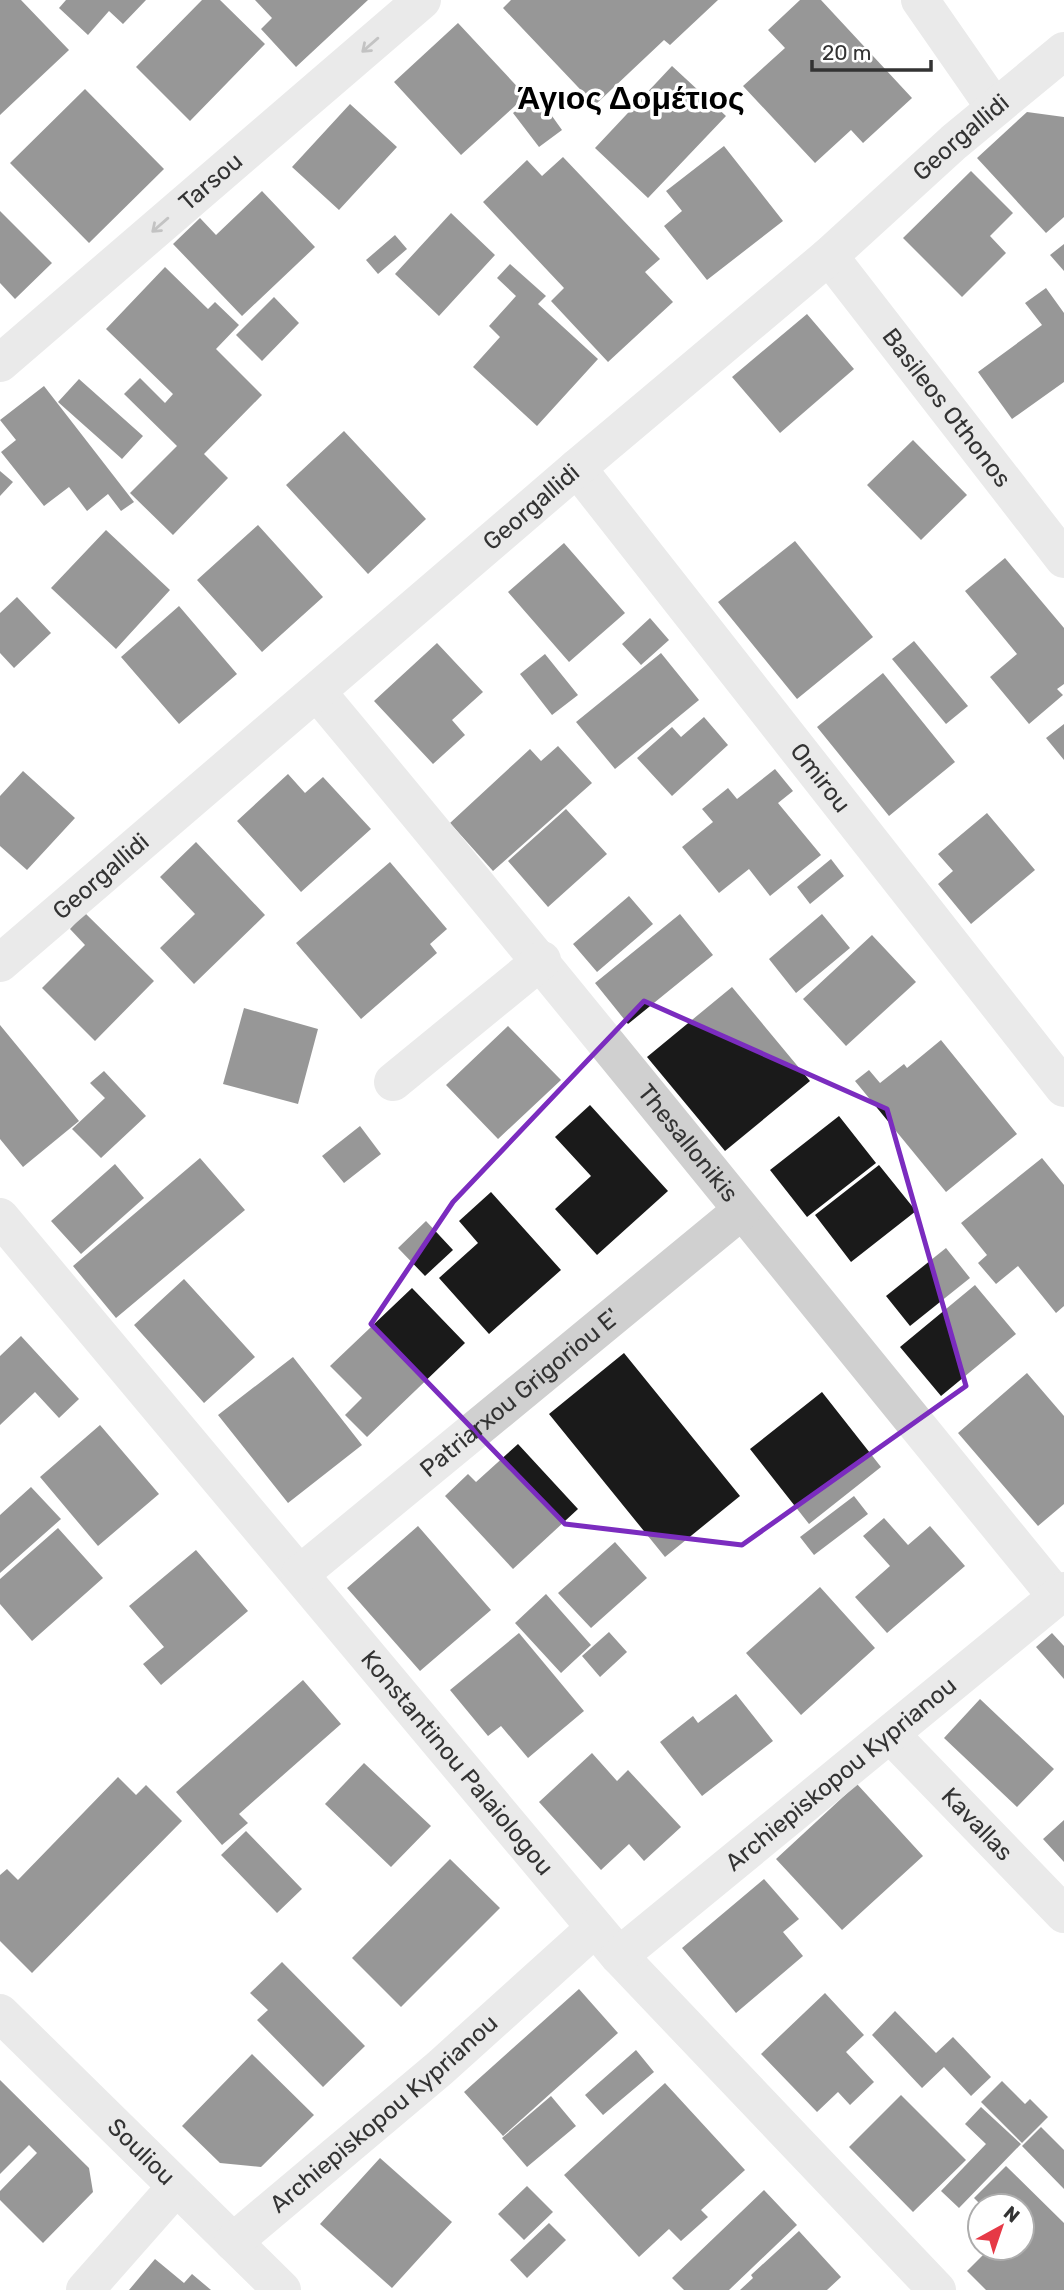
<svg xmlns="http://www.w3.org/2000/svg" width="1064" height="2290" font-family="Rubik,sans-serif">
<style>
.building{fill:#1a1a1a}
.lines{fill:none;stroke-linecap:round;stroke-linejoin:round}
.minor{stroke:#d0d0d0;stroke-width:38}
.oneway{stroke:#7a7a7a}
.marked{fill:none;stroke:#7b2cbf;stroke-width:5;stroke-linejoin:round}
.labels{text-anchor:middle;stroke-width:7;stroke-linejoin:round;paint-order:stroke}
.street-label{font-size:24px;fill:#333;stroke:#fff}
.district-label{font-size:32px;font-weight:bold;fill:#000;stroke:#fff}
</style>
<rect width="100%" height="100%" fill="#fff"/>
<path class="building" d="M 0,0 L 21,0 L 69,50 L 0,115 Z
M 66,0 L 146,0 L 123,24 L 109,11 L 88,35 L 59,8 Z
M 202,0 L 220,0 L 265,44 L 190,121 L 136,67 Z
M 255,0 L 368,0 L 296,67 L 261,29 L 272,18 Z
M 511,0 L 718,0 L 670,45 L 664,40 L 595,105 L 503,8 Z
M 800,0 L 821,0 L 912,98 L 863,143 L 851,130 L 815,163 L 743,86 L 785,48 L 768,30 Z
M 458,23 L 526,96 L 461,155 L 394,82 Z
M 672,66 L 726,116 L 648,198 L 595,148 Z
M 85,89 L 164,169 L 89,243 L 10,163 Z
M 537,95 L 562,130 L 539,147 L 513,113 Z
M 350,104 L 397,147 L 339,210 L 292,167 Z
M 1027,112 L 1064,117 L 1064,217 L 1046,233 L 977,158 Z
M 724,146 L 783,221 L 707,280 L 664,226 L 682,211 L 666,191 Z
M 563,157 L 660,259 L 645,272 L 673,302 L 608,362 L 551,301 L 564,288 L 483,202 L 527,160 L 542,176 Z
M 971,171 L 1013,213 L 990,236 L 1006,253 L 962,297 L 903,238 Z
M 262,191 L 315,247 L 242,316 L 173,244 L 200,218 L 216,235 Z
M 0,211 L 52,263 L 15,299 L 0,283 Z
M 451,213 L 495,255 L 439,316 L 395,274 Z
M 395,235 L 407,249 L 378,274 L 366,260 Z
M 1064,244 L 1064,271 L 1050,255 Z
M 510,264 L 546,296 L 538,304 L 598,359 L 537,426 L 473,367 L 500,337 L 489,326 L 516,296 L 497,278 Z
M 165,267 L 208,309 L 215,302 L 239,325 L 216,349 L 262,395 L 204,454 L 228,478 L 173,535 L 130,493 L 177,446 L 124,394 L 140,378 L 165,403 L 173,394 L 106,329 Z
M 1046,288 L 1064,313 L 1064,382 L 1012,419 L 978,372 L 1042,325 L 1025,303 Z
M 274,297 L 299,323 L 262,361 L 236,335 Z
M 807,314 L 854,369 L 780,433 L 732,377 Z
M 79,379 L 143,436 L 122,459 L 58,402 Z
M 44,386 L 134,502 L 121,511 L 108,494 L 87,511 L 69,487 L 44,506 L 1,452 L 16,440 L 0,420 Z
M 344,431 L 426,519 L 368,574 L 286,485 Z
M 913,440 L 967,495 L 921,540 L 867,485 Z
M 0,471 L 13,482 L 0,496 Z
M 258,525 L 323,597 L 262,652 L 197,580 Z
M 106,530 L 170,590 L 116,649 L 51,588 Z
M 795,541 L 873,637 L 797,699 L 718,602 Z
M 564,543 L 625,613 L 569,662 L 508,592 Z
M 1005,558 L 1064,628 L 1064,684 L 1057,689 L 1063,695 L 1029,724 L 990,677 L 1017,654 L 965,591 Z
M 17,597 L 51,633 L 14,668 L 0,653 L 0,613 Z
M 179,606 L 237,674 L 179,724 L 121,657 Z
M 650,618 L 669,640 L 641,665 L 622,644 Z
M 914,641 L 968,706 L 946,724 L 892,659 Z
M 437,643 L 483,692 L 452,720 L 465,735 L 433,764 L 374,701 Z
M 661,653 L 699,700 L 615,769 L 576,722 Z
M 545,654 L 578,695 L 552,715 L 520,674 Z
M 883,673 L 955,762 L 889,816 L 817,727 Z
M 704,717 L 728,745 L 672,796 L 637,758 L 672,727 L 681,737 Z
M 1064,724 L 1064,760 L 1046,738 Z
M 558,746 L 592,783 L 493,871 L 450,823 L 530,749 L 541,761 Z
M 775,769 L 793,791 L 778,803 L 821,855 L 770,896 L 749,869 L 719,893 L 682,847 L 713,822 L 702,809 L 728,788 L 737,799 Z
M 23,771 L 75,818 L 27,870 L 0,846 L 0,796 Z
M 288,774 L 305,793 L 323,777 L 371,829 L 301,892 L 237,821 Z
M 566,809 L 607,854 L 548,907 L 508,861 Z
M 987,813 L 1035,870 L 971,924 L 938,884 L 953,871 L 938,854 Z
M 196,842 L 265,915 L 194,984 L 160,948 L 195,914 L 160,877 Z
M 831,859 L 844,876 L 810,904 L 797,887 Z
M 390,862 L 447,929 L 430,944 L 437,953 L 361,1019 L 296,943 Z
M 629,896 L 653,924 L 597,972 L 573,944 Z
M 85,913 L 154,981 L 95,1041 L 42,988 L 85,945 L 70,929 Z
M 680,914 L 713,955 L 628,1024 L 595,983 Z
M 822,914 L 850,948 L 796,993 L 769,959 Z
M 872,935 L 916,982 L 846,1046 L 803,999 Z
M 732,987 L 810,1081 L 725,1151 L 647,1057 Z
M 244,1008 L 318,1029 L 298,1104 L 223,1084 Z
M 0,1025 L 79,1121 L 23,1167 L 0,1139 Z
M 508,1026 L 561,1080 L 498,1139 L 446,1085 Z
M 941,1040 L 1017,1134 L 946,1192 L 855,1081 L 869,1070 L 880,1083 L 904,1064 L 907,1068 Z
M 104,1071 L 146,1116 L 101,1158 L 72,1129 L 105,1098 L 90,1083 Z
M 590,1105 L 668,1191 L 597,1255 L 555,1209 L 591,1176 L 555,1137 Z
M 839,1116 L 876,1163 L 807,1217 L 770,1170 Z
M 360,1126 L 381,1154 L 344,1183 L 322,1156 Z
M 200,1158 L 245,1210 L 116,1318 L 73,1266 Z
M 1042,1158 L 1064,1185 L 1064,1306 L 1056,1313 L 1018,1266 L 996,1284 L 978,1263 L 987,1255 L 961,1223 Z
M 115,1164 L 144,1198 L 81,1254 L 51,1221 Z
M 879,1165 L 916,1211 L 851,1262 L 815,1215 Z
M 491,1192 L 561,1270 L 489,1334 L 439,1278 L 478,1243 L 459,1221 Z
M 426,1221 L 453,1250 L 425,1276 L 398,1248 Z
M 946,1248 L 970,1278 L 910,1326 L 886,1296 Z
M 184,1279 L 255,1357 L 204,1403 L 134,1325 Z
M 975,1285 L 1016,1334 L 941,1396 L 900,1347 Z
M 412,1288 L 465,1343 L 367,1437 L 345,1415 L 362,1398 L 330,1366 Z
M 21,1336 L 79,1399 L 59,1418 L 35,1392 L 0,1425 L 0,1356 Z
M 624,1353 L 740,1496 L 665,1557 L 549,1414 Z
M 293,1357 L 362,1445 L 288,1503 L 218,1415 Z
M 1027,1373 L 1064,1416 L 1064,1504 L 1038,1526 L 958,1433 Z
M 822,1392 L 881,1467 L 809,1524 L 750,1449 Z
M 100,1425 L 159,1494 L 98,1546 L 40,1477 Z
M 518,1444 L 578,1509 L 513,1569 L 445,1496 L 468,1474 L 476,1482 Z
M 31,1487 L 61,1519 L 0,1573 L 0,1515 Z
M 854,1496 L 868,1514 L 814,1555 L 800,1537 Z
M 884,1518 L 908,1545 L 930,1526 L 965,1566 L 887,1633 L 855,1597 L 890,1566 L 863,1536 Z
M 418,1526 L 491,1610 L 420,1671 L 347,1588 Z
M 58,1528 L 103,1578 L 32,1641 L 0,1604 L 0,1579 Z
M 615,1542 L 647,1578 L 591,1628 L 558,1593 Z
M 196,1550 L 248,1611 L 161,1685 L 143,1664 L 164,1647 L 129,1606 Z
M 820,1587 L 875,1648 L 801,1715 L 746,1653 Z
M 546,1594 L 591,1645 L 561,1673 L 515,1623 Z
M 609,1632 L 627,1652 L 600,1677 L 582,1656 Z
M 519,1633 L 584,1711 L 528,1758 L 501,1726 L 488,1736 L 450,1690 Z
M 1052,1633 L 1064,1646 L 1064,1679 L 1036,1647 Z
M 303,1680 L 341,1724 L 239,1814 L 248,1823 L 222,1845 L 176,1792 Z
M 736,1694 L 773,1741 L 702,1796 L 660,1742 L 693,1716 L 698,1723 Z
M 980,1699 L 1054,1769 L 1017,1807 L 944,1738 Z
M 592,1753 L 617,1781 L 628,1770 L 681,1827 L 644,1861 L 629,1844 L 601,1870 L 539,1802 Z
M 364,1763 L 431,1826 L 391,1867 L 325,1804 Z
M 118,1777 L 136,1795 L 146,1785 L 182,1821 L 32,1973 L 0,1941 L 0,1875 L 7,1869 L 18,1880 Z
M 857,1784 L 923,1856 L 842,1930 L 776,1859 Z
M 1064,1820 L 1064,1862 L 1043,1839 Z
M 246,1831 L 302,1889 L 277,1913 L 221,1855 Z
M 450,1859 L 500,1908 L 401,2007 L 352,1958 Z
M 764,1879 L 799,1919 L 783,1932 L 803,1956 L 736,2013 L 682,1948 Z
M 282,1962 L 365,2046 L 323,2087 L 257,2020 L 268,2010 L 250,1993 Z
M 579,1989 L 618,2033 L 503,2136 L 464,2092 Z
M 825,1993 L 864,2035 L 846,2052 L 874,2082 L 850,2105 L 838,2092 L 817,2112 L 761,2054 Z
M 895,2011 L 936,2053 L 953,2037 L 991,2077 L 971,2096 L 944,2067 L 922,2088 L 872,2035 Z
M 636,2050 L 654,2072 L 603,2115 L 585,2095 Z
M 252,2054 L 314,2115 L 261,2167 L 220,2163 L 182,2126 Z
M 0,2080 L 89,2168 L 93,2192 L 43,2243 L 0,2200 L 0,2191 L 37,2153 L 29,2145 L 0,2174 Z
M 1002,2081 L 1025,2104 L 1030,2099 L 1048,2117 L 1022,2143 L 981,2102 Z
M 665,2083 L 745,2170 L 701,2210 L 708,2217 L 681,2241 L 669,2229 L 639,2257 L 564,2175 Z
M 901,2095 L 966,2160 L 913,2212 L 849,2147 Z
M 551,2096 L 576,2126 L 527,2167 L 502,2138 Z
M 981,2107 L 1021,2144 L 959,2208 L 941,2191 L 986,2144 L 965,2124 Z
M 1041,2127 L 1064,2150 L 1064,2189 L 1022,2146 Z
M 380,2158 L 452,2222 L 392,2288 L 320,2224 Z
M 1006,2166 L 1064,2223 L 1064,2290 L 986,2290 L 967,2271 L 990,2248 L 1022,2248 L 1022,2206 L 982,2206 L 974,2198 Z
M 527,2186 L 553,2212 L 524,2240 L 498,2214 Z
M 764,2190 L 797,2225 L 729,2290 L 684,2290 L 672,2278 Z
M 549,2223 L 566,2240 L 527,2278 L 510,2260 Z
M 799,2231 L 841,2277 L 827,2290 L 740,2290 L 753,2278 L 751,2275 Z
M 155,2259 L 184,2283 L 192,2274 L 211,2290 L 129,2290 Z"/>
<g class="lines">
<g class="minor">
<path d="M 920,0 L 995,108"/>
<path id="s1" d="M 829,256 L 1064,559"/>
<path id="s2" d="M 0,363 L 422,0"/>
<path id="s3" d="M 577,468 L 1064,1088"/>
<path id="s4" d="M 317,692 C 567,991 810,1295 1057,1597"/>
<path id="s5" d="M 0,963 L 577,468 L 829,256 L 954,142 L 1064,51"/>
<path d="M 393,1082 L 542,960"/>
<path id="s6" d="M 0,1217 L 619,1956 L 937,2290"/>
<path id="s7" d="M 300,1574 L 741,1211"/>
<path id="s8" d="M 891,1735 L 1064,1914"/>
<path id="s9" d="M 619,1956 L 1064,1591"/>
<path id="s10" d="M 0,2013 L 282,2290"/>
<path id="s11" d="M 233,2242 L 440,2068 L 595,1928"/>
<path d="M 85,2290 L 175,2188"/>
</g>
</g>
<defs><path id="oneway-shaft" d="M-6 0H5M1.5-3L5.5 0L1.5 3" fill="none" stroke-width="1.6" stroke-linecap="round" stroke-linejoin="round" transform="scale(1.75)"/></defs>
<g class="oneway">
<use href="#oneway-shaft" transform="translate(370 45) rotate(139)"/>
<use href="#oneway-shaft" transform="translate(160 225) rotate(139)"/>
</g>
<path d="M0 0H1064V2290H0ZM 644,1001 L 887,1109 L 966,1386 L 742,1545 L 565,1524 L 371,1324 L 453,1202 Z" fill="#fff" fill-opacity=".55" fill-rule="evenodd"/>
<path class="marked" d="M 644,1001 L 887,1109 L 966,1386 L 742,1545 L 565,1524 L 371,1324 L 453,1202 Z"/>
<g class="labels">
<g class="street-label">
<text dy="8" stroke="none"><textPath href="#s5" startOffset="1267">Georgallidi</textPath></text>
<text dy="8" stroke="none"><textPath href="#s2" startOffset="278">Tarsou</textPath></text>
<text dy="8" stroke="none"><textPath href="#s1" startOffset="192">Basileos Othonos</textPath></text>
<text dy="8" stroke="none"><textPath href="#s5" startOffset="700">Georgallidi</textPath></text>
<text dy="8" stroke="none"><textPath href="#s3" startOffset="394">Omirou</textPath></text>
<text dy="8" stroke="none"><textPath href="#s5" startOffset="133">Georgallidi</textPath></text>
<text dy="8" stroke="none"><textPath href="#s4" startOffset="584">Thesallonikis</textPath></text>
<text dy="8" stroke="none"><textPath href="#s7" startOffset="285">Patriarxou Grigoriou E'</textPath></text>
<text dy="8" stroke="none"><textPath href="#s6" startOffset="712">Konstantinou Palaiologou</textPath></text>
<text dy="8" stroke="none"><textPath href="#s9" startOffset="287">Archiepiskopou Kyprianou</textPath></text>
<text dy="8" stroke="none"><textPath href="#s8" startOffset="124">Kavallas</textPath></text>
<text dy="8" stroke="none"><textPath href="#s11" startOffset="198">Archiepiskopou Kyprianou</textPath></text>
<text dy="8" stroke="none"><textPath href="#s10" startOffset="198">Souliou</textPath></text>
</g>
<g class="district-label">
<text x="631" y="109">Άγιος Δομέτιος</text>
</g>
</g>
<g transform="translate(1001 2227) rotate(40)"><circle r="33" fill="#ffffff" stroke="#adadad" stroke-width="2"/>
<path d="M0-5L12 26L0 18L-12 26Z" fill="#e63946"/>
<text y="-10" font-size="19" font-weight="bold" text-anchor="middle" fill="#333333">N</text>
</g>
<path d="M812 60v10h119v-10" fill="none" stroke="#333333" stroke-width="3.5"/>
<text x="822" y="60" font-size="21" fill="#333333" stroke="#ffffff" stroke-width="5" paint-order="stroke">20 m</text>
</svg>
